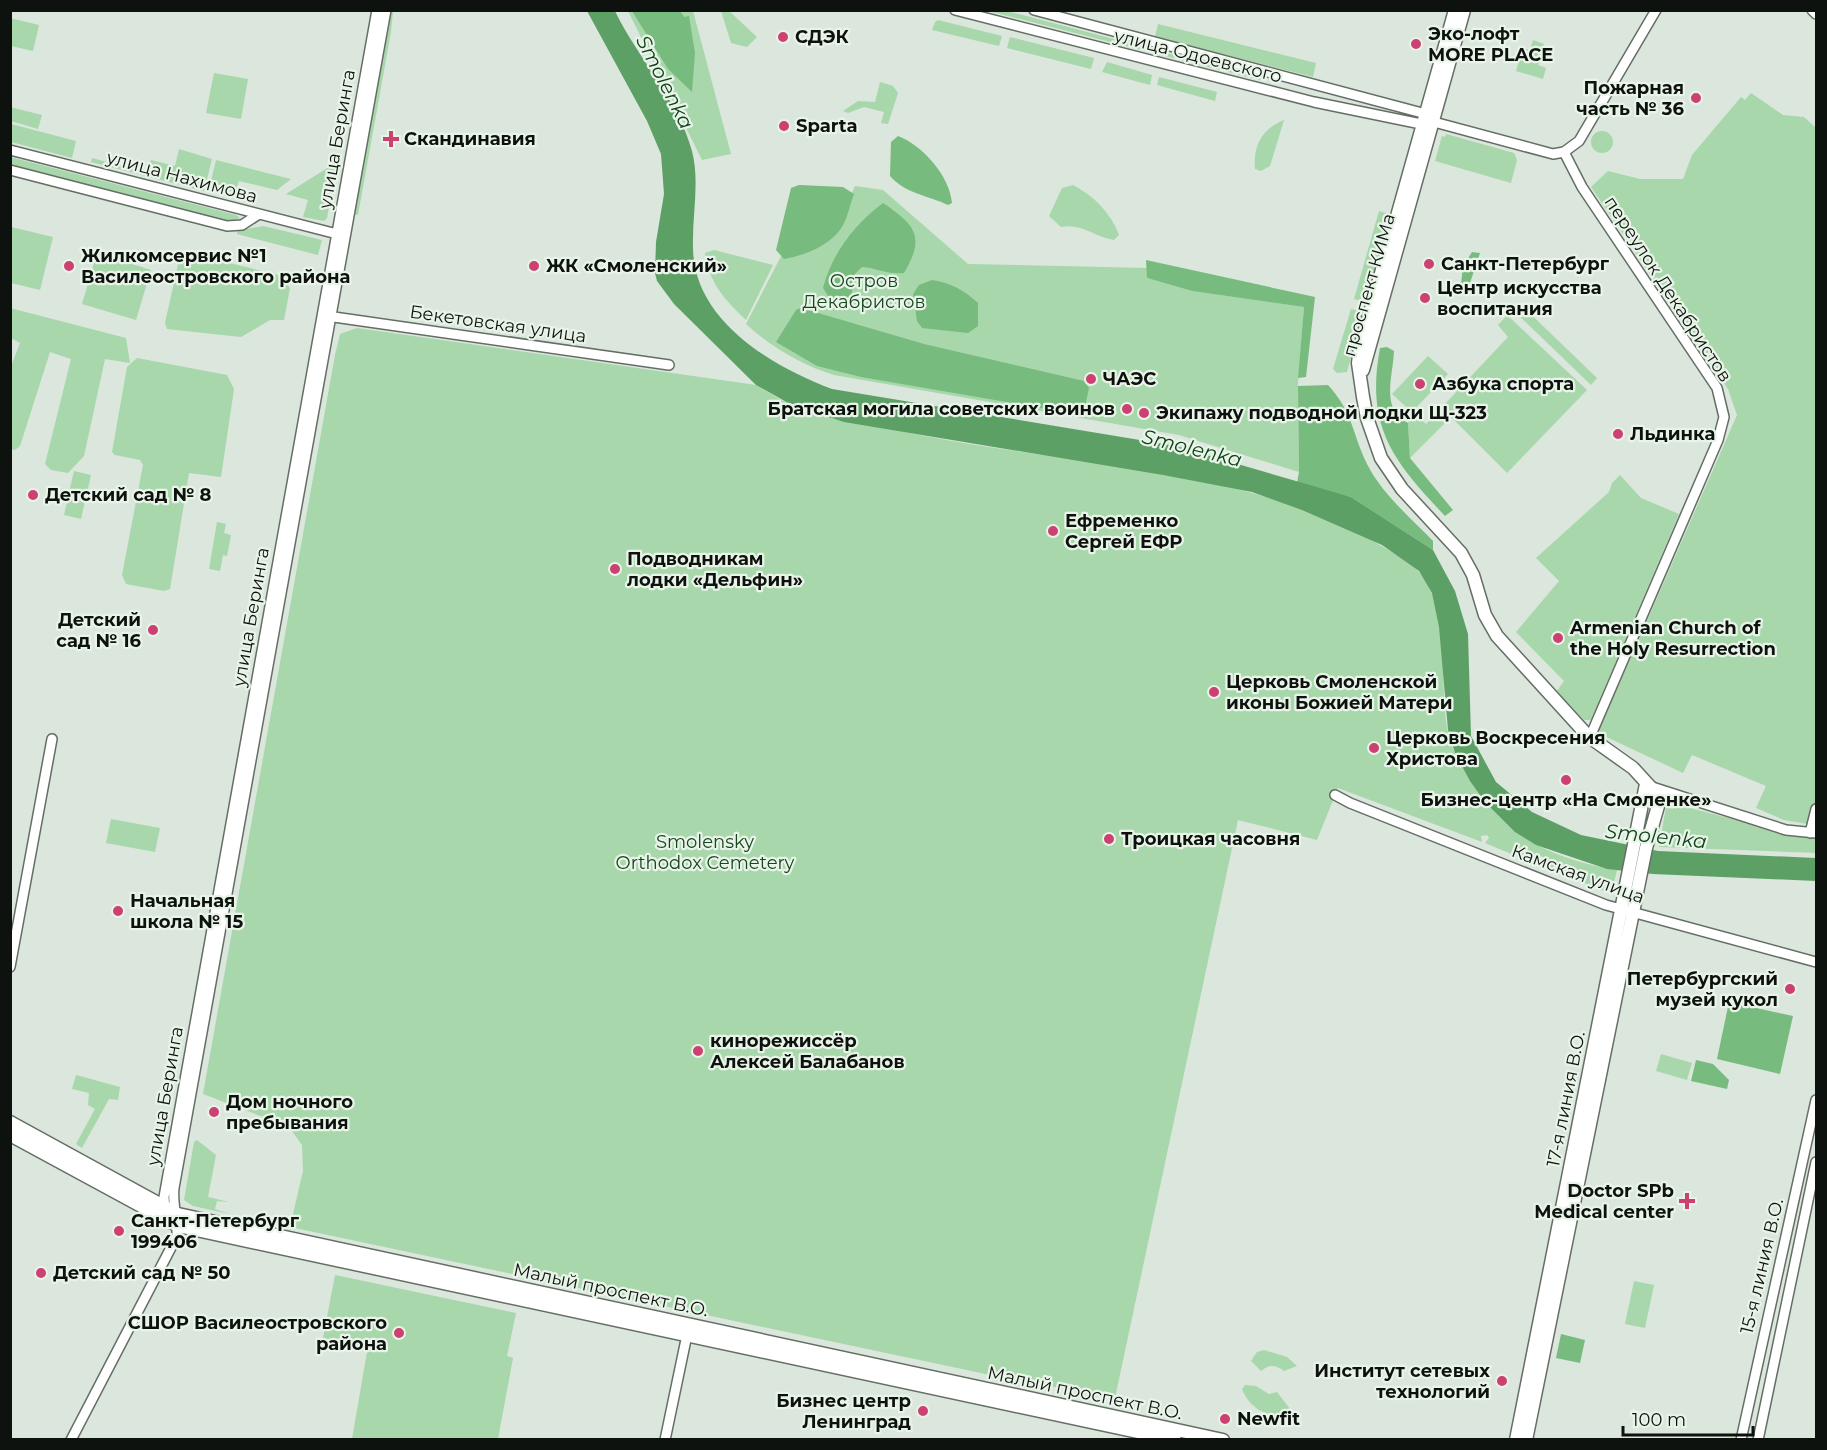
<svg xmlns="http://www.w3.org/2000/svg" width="1827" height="1450" font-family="Montserrat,sans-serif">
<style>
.green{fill:#a7d7ab}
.forest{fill:#78bb7f}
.water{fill:#5da066}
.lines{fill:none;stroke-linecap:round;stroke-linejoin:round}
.minor-casing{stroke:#656e65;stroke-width:12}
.major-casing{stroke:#656e65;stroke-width:15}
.minor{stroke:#fff;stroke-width:9}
.major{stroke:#fff;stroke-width:12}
.poi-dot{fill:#cc4072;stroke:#e9f4e9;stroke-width:2}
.labels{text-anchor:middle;stroke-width:4.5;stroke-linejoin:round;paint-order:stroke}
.poi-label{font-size:18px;font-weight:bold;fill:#0e120e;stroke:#e9f4e9;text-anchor:start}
.street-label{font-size:18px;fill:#0e120e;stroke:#e9f4e9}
.park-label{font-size:18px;fill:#15461e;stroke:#e9f4e9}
.water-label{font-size:20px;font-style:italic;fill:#10421a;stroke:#e9f4e9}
</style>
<rect width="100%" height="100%" fill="#dbe6dc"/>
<path class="green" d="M 390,11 L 393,11 L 391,32 L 358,215 L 354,214 Z
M 628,11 L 693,11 L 731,154 L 702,160 Z
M 721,11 L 729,11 L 757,37 L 747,47 L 731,43 Z
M 988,11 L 1007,11 L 1262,78 L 1260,80 Z
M 10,18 L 39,25 L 33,51 L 11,46 Z
M 938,20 L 1002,36 L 999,46 L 932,30 L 935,22 Z
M 1158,24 L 1316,63 L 1313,77 L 1155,37 Z
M 1010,37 L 1094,58 L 1091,69 L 1007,48 Z
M 1533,40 L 1544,44 L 1538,65 L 1546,68 L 1543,79 L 1516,71 L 1523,48 L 1530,50 Z
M 1107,62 L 1152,75 L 1150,85 L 1102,72 Z
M 214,73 L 248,79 L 241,119 L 206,113 Z
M 1159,77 L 1217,92 L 1215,101 L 1157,85 Z
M 880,82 L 893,86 L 898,93 L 888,124 L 881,123 L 884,112 L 864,107 L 848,113 L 843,111 L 858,101 L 875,102 Z
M 1751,93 L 1783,115 L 1804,117 L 1816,128 L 1816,801 L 1807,824 L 1784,820 L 1756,808 L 1766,786 L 1692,755 L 1683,773 L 1598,733 L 1737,415 L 1728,389 L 1591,187 L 1608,171 L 1640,179 L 1683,179 L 1692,155 L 1741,97 L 1745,100 Z
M 10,107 L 42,115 L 38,129 L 11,121 Z
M 1284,120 L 1270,166 L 1261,171 L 1255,169 C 1253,145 1262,129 1284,120 Z
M 11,124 L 76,141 L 72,158 L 11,142 Z
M1591 142a11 11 0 1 1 22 0a11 11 0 1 1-22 0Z
M 1446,134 L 1514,153 L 1517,160 L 1511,183 L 1435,161 L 1442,136 L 1445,137 Z
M 179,149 L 212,159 L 204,191 L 91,162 L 92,158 L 147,173 L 151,160 L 175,166 Z
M 10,157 L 236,215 L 240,218 L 228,222 L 11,165 Z
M 216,160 L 291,179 L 277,190 L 239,181 L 235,192 L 210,185 Z
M 337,162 L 327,218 L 324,221 L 303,217 L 308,200 L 286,194 Z
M 1073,185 C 1094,196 1111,213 1119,235 L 1114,240 C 1094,237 1082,223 1061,227 L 1049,216 L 1062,188 Z
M 855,186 L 883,190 L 968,264 L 1147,268 L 1147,278 L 1192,291 L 1304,307 L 1298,382 L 1299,472 L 1179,435 L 834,375 C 802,365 771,347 746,324 L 809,202 L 850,197 Z
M 1379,211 L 1390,214 L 1366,302 L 1354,299 Z
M 263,226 L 322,240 L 318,255 L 237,234 L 237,231 Z
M 11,227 L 53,237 L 40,290 L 11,283 Z
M 714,250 L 773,265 L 746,320 C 725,300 709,283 705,253 Z
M 181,251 L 278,275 L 290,288 L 284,320 L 270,320 L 241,337 L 167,329 L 165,323 Z
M 97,253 L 151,270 L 136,320 L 82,304 Z
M 1520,304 L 1597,378 L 1591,385 L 1514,311 Z
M 10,308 L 126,338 L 130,363 L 105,359 L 84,456 L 68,473 L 51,470 L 45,464 L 71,359 L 50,352 L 20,446 L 15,450 L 11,449 L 11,366 L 20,343 L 11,338 Z
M 1351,309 L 1363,312 L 1347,372 L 1337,373 L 1333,369 Z
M 1507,315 L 1587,390 L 1507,473 L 1451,417 L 1410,458 L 1408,423 L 1414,413 L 1426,424 L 1508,337 L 1498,325 Z
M 357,328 L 756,385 C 767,391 778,399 790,404 C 818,415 851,419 880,426 C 1053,469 1261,458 1411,565 C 1454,596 1438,685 1448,732 C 1450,738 1452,747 1455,753 C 1460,762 1532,843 1539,846 C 1562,858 1591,866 1617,870 L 1613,887 L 1606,892 L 1548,868 L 1551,860 L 1529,852 L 1526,860 L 1485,843 L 1489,838 L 1487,835 L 1481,836 L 1482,842 L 1338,788 L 1317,840 L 1238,820 L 1115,1398 L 995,1376 L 290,1227 L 303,1171 L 302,1145 L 289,1127 L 203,1094 L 335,355 L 340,334 Z
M 1428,356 L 1448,374 L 1412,412 L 1392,394 Z
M 137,358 L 227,375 L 234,389 L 221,477 L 189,473 L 170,589 L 164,591 L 126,584 L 122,575 L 143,465 L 140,460 L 115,455 L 112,452 L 127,367 Z
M 74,471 L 91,475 L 81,519 L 64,515 Z
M 1620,475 L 1641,498 L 1679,514 L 1591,720 L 1584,720 L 1557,691 L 1564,681 L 1516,632 L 1559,581 L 1536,558 L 1609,492 L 1612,483 Z
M 217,522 L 226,524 L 224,533 L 231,535 L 227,556 L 223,555 L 220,571 L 209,569 Z
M 1674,804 L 1764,827 L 1783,834 L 1816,838 L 1816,853 L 1659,847 L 1666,807 L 1673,809 Z
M 111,819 L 160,828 L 155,852 L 106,843 Z
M 1661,1054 L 1692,1063 L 1687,1080 L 1656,1071 Z
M 76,1075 L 120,1087 L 118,1100 L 109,1099 L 82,1148 L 76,1144 L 95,1109 L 88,1105 L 89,1093 L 72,1089 Z
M 197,1140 L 216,1155 L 208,1197 L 229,1202 L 217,1201 L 215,1209 L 230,1214 L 193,1206 L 184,1200 L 194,1142 Z
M 335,1275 L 516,1313 L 507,1356 L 513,1358 L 498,1439 L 352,1439 L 367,1352 L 322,1343 Z
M 1634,1281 L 1654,1285 L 1645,1328 L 1625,1324 Z
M 1264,1350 L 1287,1357 L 1297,1366 L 1284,1371 C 1275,1365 1270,1364 1261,1371 L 1251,1361 L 1257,1352 Z
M 1245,1385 L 1256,1386 L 1269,1394 L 1277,1392 L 1290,1409 C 1272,1423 1249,1408 1242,1389 Z"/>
<path class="forest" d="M 632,11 L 680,11 L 684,17 L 689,16 L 695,53 L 692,92 L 668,69 Z
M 898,136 C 922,145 950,176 952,203 L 948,205 C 927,195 906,194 890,176 L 891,142 Z
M 799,185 L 843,187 L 854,194 C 850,204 848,217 842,227 C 830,246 805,255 784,259 L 776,250 L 791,188 Z
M 883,203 C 915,225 926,236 904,273 C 888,275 877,268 862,267 L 854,275 L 851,299 L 842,301 L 830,299 L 823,288 C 832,253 855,224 883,203 Z
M 1472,252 L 1480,253 L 1466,295 L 1460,293 L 1463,266 Z
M 1146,260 L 1315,297 L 1306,377 L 1298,378 L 1304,307 L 1192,291 L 1147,278 Z
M 932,280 C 951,283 964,290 978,303 L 978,326 L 968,333 L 922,328 L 917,321 L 913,294 L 919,285 Z
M 801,308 L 924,344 L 1084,381 L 1089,388 L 1084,411 L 1076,414 L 861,377 L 817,366 L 776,342 L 796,310 Z
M 1387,347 L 1394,351 C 1393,377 1380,409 1408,423 L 1410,458 L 1453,510 L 1445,516 C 1394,462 1365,428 1380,348 Z
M 1328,385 C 1353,412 1352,433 1367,464 C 1382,494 1410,517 1433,541 L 1433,550 L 1351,497 L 1297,483 L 1299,472 L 1298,386 Z
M 1729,1002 L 1793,1016 L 1780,1074 L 1717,1059 Z
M 1696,1060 L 1713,1064 L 1729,1080 L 1727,1089 L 1691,1081 Z
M 1561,1334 L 1585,1340 L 1580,1363 L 1556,1358 Z"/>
<path class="water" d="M 587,11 L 615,11 C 638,59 678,99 692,151 C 700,182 692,215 693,247 C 693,320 771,366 832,389 L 1176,446 L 1351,497 L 1433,550 L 1455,591 L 1468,634 L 1471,736 L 1496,782 L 1532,812 L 1581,835 L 1658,851 L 1816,858 L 1816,881 L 1653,874 L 1607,869 L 1536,845 L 1515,832 L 1485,802 L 1470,781 L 1455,753 L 1448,730 L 1439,627 L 1432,593 L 1419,571 L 1382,545 L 1302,510 L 1252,492 L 1163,475 L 844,422 L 790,404 L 756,385 L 674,304 L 657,281 L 655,273 L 656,242 L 664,194 L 661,154 L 647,121 Z"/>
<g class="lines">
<g class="minor-casing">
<path id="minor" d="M 955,10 L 1314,102 L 1426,125
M 1034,10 L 1426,114 L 1434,122 L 1553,154 L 1564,152 L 1579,141 L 1656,10
M 1812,10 L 1816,14
M 10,150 L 341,235
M 1564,152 L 1582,187 L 1717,388 L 1724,417 L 1718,440 L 1593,730 L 1588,736
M 10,170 L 227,226 L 242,225 L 259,214
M 327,316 L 669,365
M 1649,786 L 1786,830 L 1816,833
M 1335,795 L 1350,803 L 1606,905 L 1816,962
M 1810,833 L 1816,809
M 10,967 L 52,739
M 165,1210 L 164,1197 L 377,10
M 71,1440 L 177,1236 C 178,1218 172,1205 174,1188 L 386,10
M 665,1440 L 688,1330
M 1741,1440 L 1816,1100
M 1758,1440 L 1816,1162"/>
</g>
<g class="major-casing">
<path id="major" d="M 1455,10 L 1360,348 L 1358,363 L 1363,397 L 1367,418 L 1381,458 L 1402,489 L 1461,553 L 1473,575 L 1485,615 L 1497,636 L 1588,736 L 1633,768 L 1654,791 L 1658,806 L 1646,848 L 1526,1440
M 1363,370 L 1464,10
M 10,1122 L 178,1214 L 1223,1440
M 10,1135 L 178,1226 L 1175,1440
M 1516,1440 L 1646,784"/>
</g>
<use href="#minor" class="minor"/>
<use href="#major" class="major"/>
</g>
<g class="poi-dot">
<circle cx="783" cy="37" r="6"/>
<circle cx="1416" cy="44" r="6"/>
<circle cx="1696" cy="98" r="6"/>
<circle cx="784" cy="126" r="6"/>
<path d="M388 130h6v6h6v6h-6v6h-6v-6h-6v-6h6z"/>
<circle cx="1429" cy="264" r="6"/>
<circle cx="69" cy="266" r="6"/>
<circle cx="534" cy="266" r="6"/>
<circle cx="1425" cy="298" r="6"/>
<circle cx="1091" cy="379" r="6"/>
<circle cx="1420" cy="384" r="6"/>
<circle cx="1127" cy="409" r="6"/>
<circle cx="1144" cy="413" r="6"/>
<circle cx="1618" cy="434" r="6"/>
<circle cx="33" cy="495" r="6"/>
<circle cx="1053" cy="531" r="6"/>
<circle cx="615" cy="569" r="6"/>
<circle cx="153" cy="630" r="6"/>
<circle cx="1558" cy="638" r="6"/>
<circle cx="1214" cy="692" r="6"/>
<circle cx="1374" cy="748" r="6"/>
<circle cx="1566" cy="780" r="6"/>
<circle cx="1109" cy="839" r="6"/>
<circle cx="118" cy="911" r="6"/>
<circle cx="1790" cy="989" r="6"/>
<circle cx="698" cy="1051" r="6"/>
<circle cx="214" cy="1112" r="6"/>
<path d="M1684 1192h6v6h6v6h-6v6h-6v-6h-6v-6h6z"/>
<circle cx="119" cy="1231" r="6"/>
<circle cx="41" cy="1273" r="6"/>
<circle cx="399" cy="1333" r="6"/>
<circle cx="1502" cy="1381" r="6"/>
<circle cx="923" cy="1411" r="6"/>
<circle cx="1225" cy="1419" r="6"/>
</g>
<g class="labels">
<g class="poi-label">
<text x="1428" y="40">Эко-лофт<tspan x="1428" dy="21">MORE PLACE</tspan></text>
<text x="795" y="43">СДЭК</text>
<text x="1684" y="94" text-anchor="end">Пожарная<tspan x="1684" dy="21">часть № 36</tspan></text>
<text x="796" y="132">Sparta</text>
<text x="404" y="145">Скандинавия</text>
<text x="81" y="262">Жилкомсервис №1<tspan x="81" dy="21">Василеостровского района</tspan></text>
<text x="1441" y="270">Санкт-Петербург</text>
<text x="546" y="272">ЖК «Смоленский»</text>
<text x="1437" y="294">Центр искусства<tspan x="1437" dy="21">воспитания</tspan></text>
<text x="1103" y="385">ЧАЭС</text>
<text x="1432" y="390">Азбука спорта</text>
<text x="1115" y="415" text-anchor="end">Братская могила советских воинов</text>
<text x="1156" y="419">Экипажу подводной лодки Щ-323</text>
<text x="1630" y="440">Льдинка</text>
<text x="45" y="501">Детский сад № 8</text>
<text x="1065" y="527">Ефременко<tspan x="1065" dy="21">Сергей ЕФР</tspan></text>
<text x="627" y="565">Подводникам<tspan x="627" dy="21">лодки «Дельфин»</tspan></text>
<text x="141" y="626" text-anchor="end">Детский<tspan x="141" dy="21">сад № 16</tspan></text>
<text x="1570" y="634">Armenian Church of<tspan x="1570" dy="21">the Holy Resurrection</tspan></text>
<text x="1226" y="688">Церковь Смоленской<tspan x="1226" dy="21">иконы Божией Матери</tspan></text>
<text x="1386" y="744">Церковь Воскресения<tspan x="1386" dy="21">Христова</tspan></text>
<text x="1566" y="806" text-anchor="middle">Бизнес-центр «На Смоленке»</text>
<text x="1121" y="845">Троицкая часовня</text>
<text x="130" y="907">Начальная<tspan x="130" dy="21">школа № 15</tspan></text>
<text x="1778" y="985" text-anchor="end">Петербургский<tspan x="1778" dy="21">музей кукол</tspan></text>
<text x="710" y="1047">кинорежиссёр<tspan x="710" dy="21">Алексей Балабанов</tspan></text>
<text x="226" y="1108">Дом ночного<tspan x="226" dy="21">пребывания</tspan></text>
<text x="1674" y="1197" text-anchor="end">Doctor SPb<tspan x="1674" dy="21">Medical center</tspan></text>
<text x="131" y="1227">Санкт-Петербург<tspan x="131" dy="21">199406</tspan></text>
<text x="53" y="1279">Детский сад № 50</text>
<text x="387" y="1329" text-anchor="end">СШОР Василеостровского<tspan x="387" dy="21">района</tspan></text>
<text x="1490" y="1377" text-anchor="end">Институт сетевых<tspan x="1490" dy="21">технологий</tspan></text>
<text x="911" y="1407" text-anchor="end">Бизнес центр<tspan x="911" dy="21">Ленинград</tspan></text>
<text x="1237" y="1425">Newfit</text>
</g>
<g class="street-label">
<text transform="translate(1198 56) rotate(14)" y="6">улица Одоевского</text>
<text transform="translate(337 139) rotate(-80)" y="6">улица Беринга</text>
<text transform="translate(182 177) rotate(15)" y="6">улица Нахимова</text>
<text transform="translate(1369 285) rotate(-74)" y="6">проспект КИМа</text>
<text transform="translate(1668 289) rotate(57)" y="6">переулок Декабристов</text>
<text transform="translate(498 324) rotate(8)" y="6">Бекетовская улица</text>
<text transform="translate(251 617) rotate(-80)" y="6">улица Беринга</text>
<text transform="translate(1578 874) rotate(20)" y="6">Камская улица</text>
<text transform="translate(165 1096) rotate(-80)" y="6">улица Беринга</text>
<text transform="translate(1566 1099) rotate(-79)" y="6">17-я линия В.О.</text>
<text transform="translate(1762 1266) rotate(-77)" y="6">15-я линия В.О.</text>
<text transform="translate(611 1290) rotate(12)" y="6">Малый проспект В.О.</text>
<text transform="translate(1085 1393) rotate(12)" y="6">Малый проспект В.О.</text>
</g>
<g class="park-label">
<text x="864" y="287">Остров<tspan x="864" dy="21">Декабристов</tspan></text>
<text x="705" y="848">Smolensky<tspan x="705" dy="21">Orthodox Cemetery</tspan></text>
</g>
<g class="water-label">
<text transform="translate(665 82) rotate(63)" y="7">Smolenka</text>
<text transform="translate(1192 448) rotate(14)" y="7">Smolenka</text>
<text transform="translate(1656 836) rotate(6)" y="7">Smolenka</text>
</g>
</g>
<rect width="1827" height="1450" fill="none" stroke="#0e120e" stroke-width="24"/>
<path d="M1623 1426v9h130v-9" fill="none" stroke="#0e120e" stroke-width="3"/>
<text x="1632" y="1426" font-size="18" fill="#0e120e" stroke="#e9f4e9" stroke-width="4.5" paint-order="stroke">100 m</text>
</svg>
